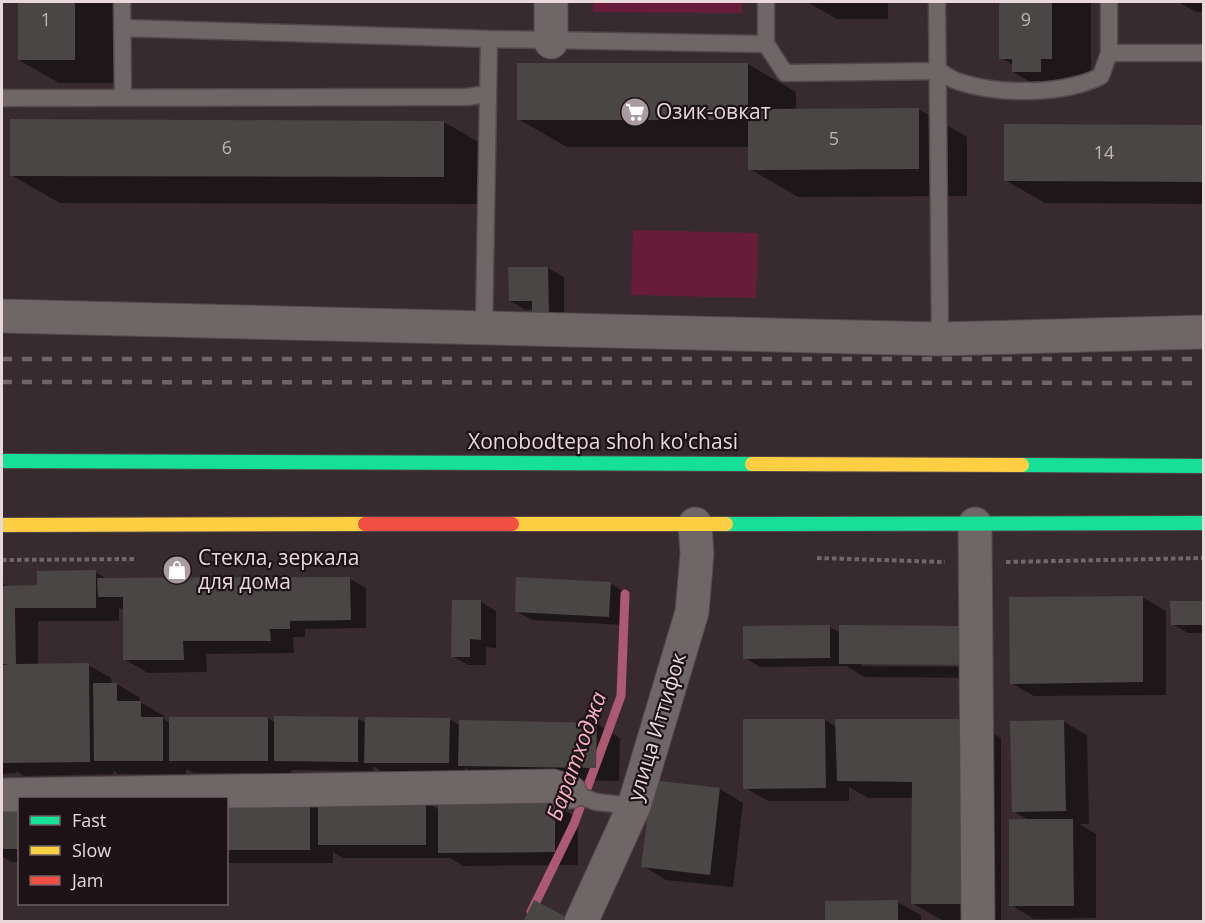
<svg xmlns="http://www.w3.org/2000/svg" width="1205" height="923" font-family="'Open Sans',sans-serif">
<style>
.green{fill:#671d39}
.shadow{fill:#0007;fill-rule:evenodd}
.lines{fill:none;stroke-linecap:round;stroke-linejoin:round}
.stream{stroke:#ac5973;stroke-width:9}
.building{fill:#494645}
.lane-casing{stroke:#53484b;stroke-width:19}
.street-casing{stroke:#53484b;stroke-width:35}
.fast-casing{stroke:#53484b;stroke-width:16}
.slow-casing{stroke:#53484b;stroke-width:16}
.jam-casing{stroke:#53484b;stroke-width:16}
.path{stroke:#71676a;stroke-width:4;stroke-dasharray:4.5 3;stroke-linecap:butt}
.lane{stroke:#6f6668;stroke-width:16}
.street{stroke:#6f6668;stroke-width:33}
.fast{stroke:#16e098;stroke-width:14}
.slow{stroke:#ffcf43;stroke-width:14}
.jam{stroke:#f24e42;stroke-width:14}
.rail{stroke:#6f6567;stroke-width:4.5;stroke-dasharray:10 10;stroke-linecap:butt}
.labels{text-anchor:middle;stroke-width:4.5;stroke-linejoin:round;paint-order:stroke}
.number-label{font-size:18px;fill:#c0b4b6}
.poi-label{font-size:21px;fill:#e8d8dc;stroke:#1d1215;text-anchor:start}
.street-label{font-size:21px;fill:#e8d8dc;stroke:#1d1215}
.water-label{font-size:22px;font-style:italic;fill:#f9afc3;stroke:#1d1215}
</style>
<rect width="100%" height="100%" fill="#382b2f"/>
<path class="green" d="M 593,2 L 742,2 L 742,13 L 593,12 Z
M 633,230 L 758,233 L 756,298 L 631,295 Z"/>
<path class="shadow" d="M 19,2 L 114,2 L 114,83 L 59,83 L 19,60 Z
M 807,2 L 888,2 L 888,19 L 837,19 Z
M 1001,2 L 1091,2 L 1091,81 L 1080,81 L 1080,95 L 1053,95 L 1013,72 L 1013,65 L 1001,58 Z
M 1178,2 L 1204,2 L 1204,12 L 1196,12 Z
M 748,64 L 796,92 L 796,110 L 918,109 L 967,137 L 967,196 L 798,197 L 750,169 L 750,147 L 567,147 L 518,119 Z
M 444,122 L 492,150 L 492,204 L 60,203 L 11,175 Z
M 1204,126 L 1204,204 L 1045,203 L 1005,180 Z
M 548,268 L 564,277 L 564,327 L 534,309 L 526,310 L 510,301 Z
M 95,572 L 109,580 L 350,579 L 366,588 L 366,628 L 305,629 L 305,637 L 293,637 L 294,653 L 206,654 L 207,672 L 148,673 L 124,659 L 124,610 L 119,608 L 119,621 L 38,621 L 38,665 L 88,665 L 111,678 L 112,684 L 117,684 L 140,698 L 140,702 L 164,716 L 164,719 L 170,723 L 170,718 L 268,718 L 276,723 L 276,718 L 358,719 L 366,723 L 449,719 L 461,726 L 597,724 L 620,738 L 619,781 L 483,778 L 465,768 L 465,772 L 381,771 L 373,766 L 373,771 L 291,770 L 291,773 L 194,773 L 186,769 L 186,774 L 119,774 L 113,771 L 113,774 L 24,776 L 16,771 L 16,773 L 2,774 L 2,583 L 9,587 L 39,587 Z
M 610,583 L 626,593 L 624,625 L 532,620 L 516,611 Z
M 1142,597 L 1166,611 L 1166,695 L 1034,696 L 1011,683 Z
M 481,602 L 496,611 L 496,648 L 486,647 L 486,665 L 468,665 L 452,656 Z
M 1204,602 L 1204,633 L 1188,633 L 1172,624 Z
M 829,627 L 841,633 L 962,628 L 985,678 L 864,677 L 846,666 L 760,667 L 745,658 ZM 862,663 L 970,664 L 970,667 L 862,666 Z
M 825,720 L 837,727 L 971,721 L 1001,738 L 1001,920 L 942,920 L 912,903 L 913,798 L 868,798 L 849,787 L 849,801 L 768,801 L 745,788 L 744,721 Z
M 1064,722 L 1087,735 L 1089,824 L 1079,824 L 1096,834 L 1096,918 L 1034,919 L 1011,905 L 1030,821 L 1013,811 L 1012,723 Z
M 653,781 L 720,789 L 743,803 L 733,887 L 666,880 L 643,866 Z
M 226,802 L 426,802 L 439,810 L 439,805 L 555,805 L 578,818 L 578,865 L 463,866 L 450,858 L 343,858 L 333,852 L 333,863 L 226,863 Z
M 20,807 L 20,862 L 11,862 L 2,856 L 2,808 Z
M 897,902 L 921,915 L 921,922 L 827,922 Z
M 611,920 L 632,922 L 611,922 Z"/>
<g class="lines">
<path class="stream" d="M 531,912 L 574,824 L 621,696 L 625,594"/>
</g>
<path class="building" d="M 18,2 L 75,2 L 75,60 L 18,60 Z
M 999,2 L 1052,2 L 1052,59 L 1041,59 L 1041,72 L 1012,72 L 1012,59 L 999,59 Z
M 517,63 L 748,63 L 748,109 L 919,108 L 919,169 L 748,170 L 748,120 L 517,120 Z
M 10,119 L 444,121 L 444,177 L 10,176 Z
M 1004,124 L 1204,125 L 1204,182 L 1004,181 Z
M 508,267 L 548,267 L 549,318 L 532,319 L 532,301 L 509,301 Z
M 96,570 L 96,608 L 15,608 L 16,664 L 89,663 L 90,762 L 2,763 L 2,665 L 10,664 L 2,664 L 2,586 L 37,585 L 37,571 Z
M 350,577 L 351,620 L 290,621 L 290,629 L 270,629 L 271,641 L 183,641 L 184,660 L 123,660 L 123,597 L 98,597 L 97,578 Z
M 516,577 L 611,582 L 609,617 L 515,612 Z
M 1143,596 L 1143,682 L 1010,684 L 1009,597 Z
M 452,600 L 481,600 L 481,640 L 470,639 L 470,657 L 451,657 Z
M 1170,601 L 1204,601 L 1204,625 L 1171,625 Z
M 830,625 L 830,658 L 743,659 L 743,626 Z
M 839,625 L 963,626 L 962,665 L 839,664 Z
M 93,683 L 117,683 L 117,701 L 141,701 L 141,717 L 163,717 L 163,761 L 94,761 Z
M 274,716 L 358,717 L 358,762 L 274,761 Z
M 169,717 L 268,717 L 268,761 L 169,761 Z
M 365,717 L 450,718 L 449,763 L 364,763 Z
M 743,719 L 825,719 L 826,788 L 743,789 Z
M 835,719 L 972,719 L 971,904 L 911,904 L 912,782 L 837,781 Z
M 459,720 L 597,723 L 596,768 L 458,766 Z
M 1064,720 L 1066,811 L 1012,812 L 1010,721 Z
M 652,780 L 720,788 L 710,875 L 641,867 Z
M 226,800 L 310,800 L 310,850 L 226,850 Z
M 318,800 L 426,801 L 426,845 L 318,845 Z
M 555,803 L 555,852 L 438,853 L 438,804 Z
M 2,806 L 20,806 L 20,849 L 2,849 Z
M 1009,819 L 1073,819 L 1074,906 L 1009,906 Z
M 534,900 L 572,920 L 571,922 L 523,922 Z
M 898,900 L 898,922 L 825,922 L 825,901 Z"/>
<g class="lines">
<g class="lane-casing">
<path id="lane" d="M 122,2 L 123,98
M 766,2 L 766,44
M 937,2 L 940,339
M 1109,2 L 1109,53 L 1204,53
M 122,28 L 489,39
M 2,98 L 467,97 L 487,94
M 484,328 L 489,39 L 766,44 L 785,73 L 939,71 C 946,75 952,80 960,82 C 999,95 1064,95 1101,76 L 1109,53
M 570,792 L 596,802 L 634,806"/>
</g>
<g class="street-casing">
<path id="street" d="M 551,42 L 551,2
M 2,316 L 940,339 L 1204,332
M 975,524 L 978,922
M 2,795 L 553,786 L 570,792
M 581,922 L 634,806 L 692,612 L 697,554 L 695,524"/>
</g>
<g class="fast-casing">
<path id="fast" d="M 2,461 L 752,464
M 1022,465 L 1204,466
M 726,524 L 1204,523"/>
</g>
<g class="slow-casing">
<path id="slow" d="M 752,464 L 1022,465
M 512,524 L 726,524
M 2,525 L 365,524"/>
</g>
<g class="jam-casing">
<path id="jam" d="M 365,524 L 512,524"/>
</g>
<path class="path" d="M 817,558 L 945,562
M 2,560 L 135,559
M 1006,562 L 1204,558"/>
<use href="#lane" class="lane"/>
<use href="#street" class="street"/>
<use href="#fast" class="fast"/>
<use href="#slow" class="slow"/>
<use href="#jam" class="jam"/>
<path class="rail" d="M 2,359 L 1204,359
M 2,382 L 1204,383"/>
</g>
<defs>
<g id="supermarket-disc" transform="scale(1.5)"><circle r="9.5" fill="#aa9b9f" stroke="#1d1215"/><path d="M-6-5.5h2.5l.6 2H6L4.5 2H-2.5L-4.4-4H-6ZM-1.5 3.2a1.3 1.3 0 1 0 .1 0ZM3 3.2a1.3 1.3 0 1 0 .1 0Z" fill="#fff"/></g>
<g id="shop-disc" transform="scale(1.5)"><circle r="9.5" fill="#aa9b9f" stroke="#1d1215"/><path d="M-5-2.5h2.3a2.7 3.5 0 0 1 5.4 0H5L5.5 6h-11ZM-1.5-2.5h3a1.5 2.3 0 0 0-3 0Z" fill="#fff"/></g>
</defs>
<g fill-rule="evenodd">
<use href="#supermarket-disc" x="635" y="112"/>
<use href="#shop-disc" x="177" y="570"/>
</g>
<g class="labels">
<g class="number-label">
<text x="46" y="26">1</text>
<text x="1026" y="26">9</text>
<text x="834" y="145">5</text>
<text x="227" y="154">6</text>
<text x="1104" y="159">14</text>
</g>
<g class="poi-label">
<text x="656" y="119">Озик-овкат</text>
<text x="198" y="565">Стекла, зеркала<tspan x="198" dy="24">для дома</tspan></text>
</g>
<g class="street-label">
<text x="603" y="449">Xonobodtepa shoh ko'chasi</text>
<text transform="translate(657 727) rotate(-73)" y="7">улица Иттифок</text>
</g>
<g class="water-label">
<text transform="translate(576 756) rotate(-70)" y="8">Баратходжа</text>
</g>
</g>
<rect width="1205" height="923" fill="none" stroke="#e8d8dc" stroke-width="6"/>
<rect x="18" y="797" width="210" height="108" fill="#1d1215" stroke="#6e6165" stroke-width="1.5"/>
<rect x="30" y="816" width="30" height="9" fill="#16e098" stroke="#6e6165" stroke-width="1.5"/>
<text x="72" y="827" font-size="18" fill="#e8d8dc">Fast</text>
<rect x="30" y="846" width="30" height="9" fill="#ffcf43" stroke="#6e6165" stroke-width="1.5"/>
<text x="72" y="857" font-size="18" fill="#e8d8dc">Slow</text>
<rect x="30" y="876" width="30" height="9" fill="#f24e42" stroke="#6e6165" stroke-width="1.5"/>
<text x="72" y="887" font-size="18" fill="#e8d8dc">Jam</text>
</svg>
